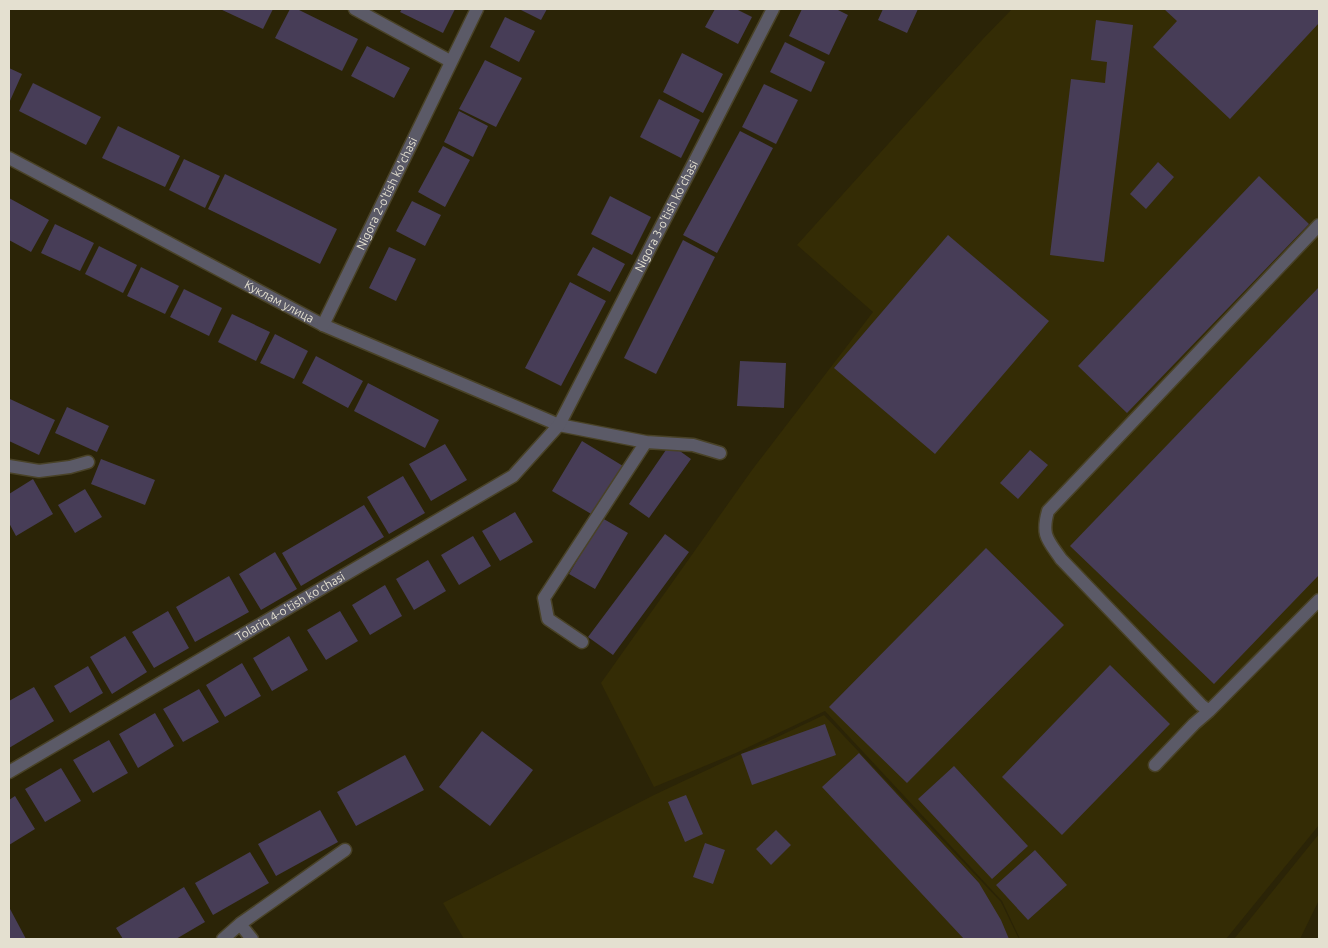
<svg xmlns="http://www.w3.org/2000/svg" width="1328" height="948" font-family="Ubuntu,sans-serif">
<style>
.built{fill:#342c05}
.building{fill:#473d57}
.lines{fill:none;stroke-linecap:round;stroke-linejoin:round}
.service-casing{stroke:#494227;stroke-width:15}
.minor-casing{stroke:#494227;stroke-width:15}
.service{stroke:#5b5a67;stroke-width:12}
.minor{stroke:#5b5a67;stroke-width:12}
.labels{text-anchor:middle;stroke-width:5;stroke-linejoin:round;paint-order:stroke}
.street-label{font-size:12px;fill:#e4e0d0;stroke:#211b00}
</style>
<rect width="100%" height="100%" fill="#2b2407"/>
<path class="built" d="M 1012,9 L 1319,9 L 1319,825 L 1226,939 L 1020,939 L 1002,901 L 825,711 L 736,753 L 654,787 L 601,683 L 752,470 L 873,312 L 797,245 L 982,40 Z
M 824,715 L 1001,902 L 1019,939 L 464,939 L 443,903 L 654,795 Z
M 1319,834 L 1319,900 L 1300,939 L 1234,939 Z"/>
<path class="building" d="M 220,9 L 273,9 L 263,29 Z
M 290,9 L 297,9 L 358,39 L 342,71 L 275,38 Z
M 402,9 L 455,9 L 443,33 L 400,12 Z
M 519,9 L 547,9 L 541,20 Z
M 715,9 L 736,9 L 752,17 L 738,44 L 705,27 Z
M 802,9 L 836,9 L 848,15 L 829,55 L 789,36 Z
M 883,9 L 918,9 L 907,33 L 878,20 Z
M 1164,9 L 1319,9 L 1319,23 L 1230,119 L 1153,47 L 1177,21 Z
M 505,17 L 535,31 L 519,62 L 490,47 Z
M 1096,20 L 1133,25 L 1104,262 L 1050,255 L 1071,79 L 1105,83 L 1107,62 L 1091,60 Z
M 785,42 L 825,62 L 811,92 L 770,72 Z
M 367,46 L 410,68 L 394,98 L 351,76 Z
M 682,53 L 723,74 L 703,113 L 663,92 Z
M 485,60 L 522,78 L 496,127 L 459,109 Z
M 9,68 L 22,74 L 9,103 Z
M 33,83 L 101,117 L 86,145 L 19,111 Z
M 764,84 L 798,100 L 776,144 L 742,127 Z
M 659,99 L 700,120 L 681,158 L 640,137 Z
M 459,111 L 488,126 L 473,157 L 444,142 Z
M 118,126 L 180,156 L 165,187 L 102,158 Z
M 740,131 L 773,148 L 717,253 L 683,235 Z
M 443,146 L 470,160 L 445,207 L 418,192 Z
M 184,159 L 220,176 L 205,208 L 169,190 Z
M 1158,162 L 1174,177 L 1146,209 L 1130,194 Z
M 225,174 L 337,229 L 320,264 L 208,209 Z
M 1259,176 L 1309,224 L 1127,413 L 1078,366 Z
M 610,196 L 651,217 L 632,255 L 591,234 Z
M 9,198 L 49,220 L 31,252 L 9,240 Z
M 412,201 L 441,215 L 425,246 L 396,231 Z
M 55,224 L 94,243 L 80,271 L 41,253 Z
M 948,235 L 1049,321 L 935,454 L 834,368 Z
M 683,240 L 715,257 L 656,374 L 624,358 Z
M 99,246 L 137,265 L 123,293 L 85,274 Z
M 389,247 L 416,259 L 396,301 L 369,288 Z
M 593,247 L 625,264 L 610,292 L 577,275 Z
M 141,267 L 179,286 L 165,314 L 127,296 Z
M 570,282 L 606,301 L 561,386 L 525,368 Z
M 1319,287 L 1319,575 L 1214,684 L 1070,546 Z
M 184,289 L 222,308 L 209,336 L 170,317 Z
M 232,314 L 270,332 L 256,361 L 218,342 Z
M 275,334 L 308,351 L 294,379 L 260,363 Z
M 316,356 L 363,381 L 348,408 L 302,383 Z
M 740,361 L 786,363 L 784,408 L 737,406 Z
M 368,383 L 439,420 L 425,448 L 354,411 Z
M 10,399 L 55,420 L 39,455 L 9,441 L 9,402 Z
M 67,407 L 109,426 L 97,452 L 55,433 Z
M 582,441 L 623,466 L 593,515 L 552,491 Z
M 445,444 L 467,480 L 431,501 L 409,464 Z
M 670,444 L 691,459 L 649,518 L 629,504 Z
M 1030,450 L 1048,465 L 1018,499 L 1000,483 Z
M 101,459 L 155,480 L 145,505 L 91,484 Z
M 403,476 L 425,513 L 389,534 L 367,497 Z
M 33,479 L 53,514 L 16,536 L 9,523 L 9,494 Z
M 85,489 L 102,517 L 75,533 L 58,505 Z
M 364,505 L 384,537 L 301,586 L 282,553 Z
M 515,512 L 533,542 L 500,561 L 482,531 Z
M 602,518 L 628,533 L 595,589 L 569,574 Z
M 665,534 L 689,552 L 613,655 L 588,637 Z
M 473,536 L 491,566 L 459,585 L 441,555 Z
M 986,548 L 1064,625 L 907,783 L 829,707 Z
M 275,552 L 297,589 L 261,610 L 239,574 Z
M 428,560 L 446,591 L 414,610 L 396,579 Z
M 229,576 L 249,612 L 195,642 L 176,607 Z
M 385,585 L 402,616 L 370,635 L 352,605 Z
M 168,611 L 189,648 L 154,668 L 132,632 Z
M 340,611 L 358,641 L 326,660 L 307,630 Z
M 125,636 L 147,672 L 112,694 L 90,657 Z
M 289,636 L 308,670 L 272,691 L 253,658 Z
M 242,663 L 261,696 L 225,717 L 206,685 Z
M 1110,665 L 1170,724 L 1062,835 L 1002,777 Z
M 88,666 L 103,693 L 70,713 L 54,686 Z
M 34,687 L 54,721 L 9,748 L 9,701 Z
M 199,689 L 219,722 L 183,742 L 163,709 Z
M 155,713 L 174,746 L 138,768 L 119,734 Z
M 825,724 L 836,755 L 752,785 L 741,754 Z
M 482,731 L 533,770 L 490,826 L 439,787 Z
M 109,740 L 128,773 L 93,793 L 73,760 Z
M 859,753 L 979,883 L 1001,920 L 1009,939 L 964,939 L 822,787 Z
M 405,755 L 424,790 L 356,826 L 337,792 Z
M 954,766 L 1028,846 L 992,879 L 918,799 Z
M 61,768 L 81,801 L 45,822 L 25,789 Z
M 686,795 L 703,834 L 685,842 L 668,802 Z
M 15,796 L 35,829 L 9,845 L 9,800 Z
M 320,810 L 338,842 L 276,876 L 258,844 Z
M 776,830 L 791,845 L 771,865 L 756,849 Z
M 705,843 L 725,850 L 713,884 L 693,877 Z
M 1035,850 L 1067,885 L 1028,920 L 996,885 Z
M 250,852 L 269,883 L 213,915 L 195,883 Z
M 184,887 L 205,922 L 176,939 L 123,939 L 116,928 Z
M 9,907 L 26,939 L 9,939 Z"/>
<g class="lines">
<g class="service-casing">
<path id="service" d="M 559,425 L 646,442 L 544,598 L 548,619 L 582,642
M 646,442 L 693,445 L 720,453
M 9,466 L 39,471 L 70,467 L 88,462
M 1209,711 L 1319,600
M 1155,765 L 1194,724 L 1209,711 L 1201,705 L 1061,559 C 1048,540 1041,536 1048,511 L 1319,225
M 240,924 L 252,939
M 223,939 L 240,924 L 345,850"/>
</g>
<g class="minor-casing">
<g id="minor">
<path d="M 355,9 L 450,61"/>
<path id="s1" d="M 9,158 L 323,325 L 559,425"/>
<path id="s2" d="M 323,325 L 477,9"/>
<path id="s3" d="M 9,772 L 513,476 L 559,425 L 773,9"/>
</g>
</g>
<use href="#service" class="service"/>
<use href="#minor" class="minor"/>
</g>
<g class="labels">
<g class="street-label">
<text dy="4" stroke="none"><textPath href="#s2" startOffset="146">Nigora 2-o'tish ko'chasi</textPath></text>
<text dy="4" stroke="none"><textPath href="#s3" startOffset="888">Nigora 3-o'tish ko'chasi</textPath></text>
<text dy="4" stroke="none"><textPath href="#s1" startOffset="306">Куклам улица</textPath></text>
<text dy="4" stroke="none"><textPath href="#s3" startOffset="326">Tolariq 4-o'tish ko'chasi</textPath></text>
</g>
</g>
<rect width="1328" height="948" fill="none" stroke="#e4e0d0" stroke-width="20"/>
</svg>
